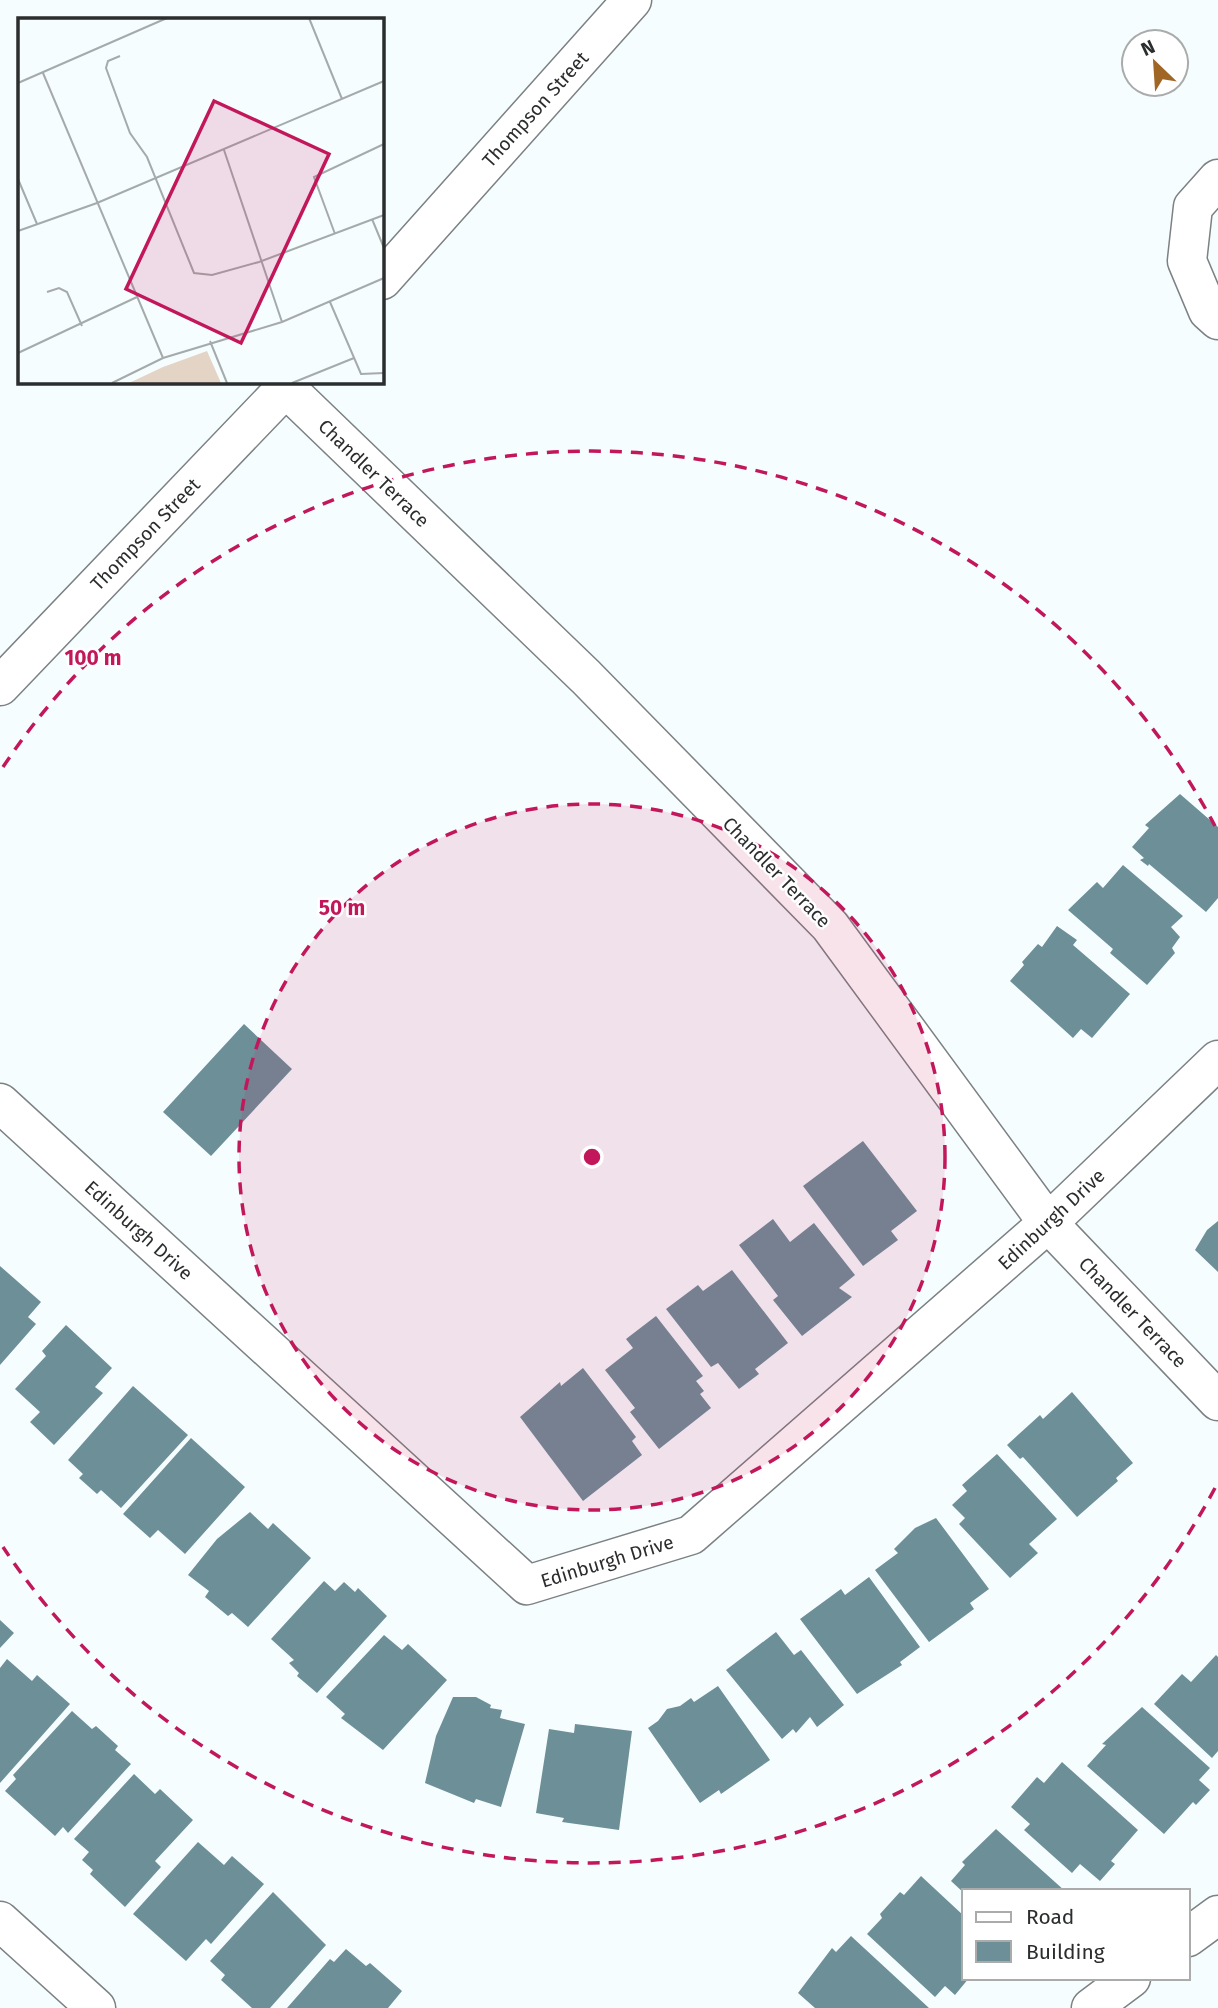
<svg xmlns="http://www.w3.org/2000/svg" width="1218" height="2008" font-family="'Fira Sans',sans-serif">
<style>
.building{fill:#6d8f98}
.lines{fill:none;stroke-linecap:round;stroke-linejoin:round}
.street-casing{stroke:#7c8183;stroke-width:41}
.street{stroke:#fff;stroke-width:38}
.ring{fill:none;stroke:#c2185b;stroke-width:3.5;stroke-dasharray:12 9}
.labels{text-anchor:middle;stroke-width:5;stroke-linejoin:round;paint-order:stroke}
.street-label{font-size:19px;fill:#2b2d2e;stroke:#fff}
.inset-road{fill:none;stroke:#a5aaab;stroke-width:2}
.view{fill:#c2185b;fill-opacity:0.15;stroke:#c2185b;stroke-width:3.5}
.inset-edge{fill:none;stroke:#2b2d2e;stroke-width:3.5}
.centre{fill:#c2185b;stroke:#fff;stroke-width:3.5}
.ring-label{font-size:21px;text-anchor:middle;font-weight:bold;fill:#c2185b;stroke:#fff;stroke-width:5;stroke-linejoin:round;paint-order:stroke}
</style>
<rect width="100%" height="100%" fill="#f6fdff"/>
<path class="building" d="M 1180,794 L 1218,827 L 1218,898 L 1206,912 L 1149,864 L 1148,866 L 1140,860 L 1144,858 L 1132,847 L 1149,828 L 1145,825 Z
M 1123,865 L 1183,916 L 1171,927 L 1180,937 L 1172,948 L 1175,953 L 1147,985 L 1110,953 L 1113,949 L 1068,910 L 1097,882 L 1103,888 Z
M 1057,926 L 1077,940 L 1073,945 L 1130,994 L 1092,1038 L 1081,1029 L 1073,1038 L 1010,981 L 1024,965 L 1022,962 L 1038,944 L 1042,947 Z
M 244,1024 L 292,1069 L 211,1156 L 163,1112 Z
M 863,1141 L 917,1211 L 891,1231 L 898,1240 L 863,1266 L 803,1186 Z
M 773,1219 L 790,1242 L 814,1223 L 855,1275 L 839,1288 L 852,1297 L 802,1336 L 773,1300 L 778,1296 L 739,1245 Z
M 1218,1221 L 1218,1272 L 1195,1250 L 1207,1230 Z
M 0,1266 L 41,1302 L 28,1317 L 36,1324 L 0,1365 Z
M 732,1270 L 788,1343 L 755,1369 L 759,1374 L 739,1389 L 718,1363 L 711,1367 L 666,1309 L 698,1285 L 703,1291 Z
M 656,1316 L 703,1376 L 696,1381 L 704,1391 L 700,1394 L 711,1408 L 659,1449 L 630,1412 L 635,1408 L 605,1370 L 633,1348 L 626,1339 Z
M 66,1325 L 112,1368 L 95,1387 L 103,1393 L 54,1445 L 30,1422 L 40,1412 L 15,1389 L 46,1356 L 42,1351 Z
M 583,1368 L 636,1437 L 632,1441 L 642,1455 L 583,1501 L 520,1417 L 560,1382 L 561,1386 Z
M 133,1386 L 188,1435 L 121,1508 L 101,1490 L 97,1494 L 79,1478 L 83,1474 L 68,1460 Z
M 1072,1392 L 1133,1463 L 1116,1478 L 1118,1481 L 1077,1517 L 1023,1457 L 1020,1459 L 1007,1445 L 1040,1415 L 1043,1419 Z
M 191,1438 L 245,1487 L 185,1554 L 158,1530 L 150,1538 L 123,1514 Z
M 997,1454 L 1057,1519 L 1029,1544 L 1038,1553 L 1010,1578 L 959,1524 L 965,1518 L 952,1505 L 967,1491 L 962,1485 Z
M 250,1512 L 268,1529 L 273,1523 L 311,1558 L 248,1627 L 232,1613 L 228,1616 L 205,1597 L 209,1591 L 188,1575 L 217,1539 Z
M 936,1518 L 989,1589 L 970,1603 L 974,1609 L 929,1642 L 875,1570 L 898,1553 L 894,1549 L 915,1528 Z
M 869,1577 L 920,1647 L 900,1662 L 902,1665 L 857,1694 L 800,1619 L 841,1589 L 845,1595 Z
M 324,1581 L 335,1591 L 344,1582 L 355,1592 L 358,1588 L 387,1616 L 317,1693 L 297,1676 L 299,1673 L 289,1663 L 294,1660 L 271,1639 Z
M 0,1620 L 14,1633 L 0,1648 Z
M 776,1632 L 794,1655 L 801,1650 L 844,1705 L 817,1727 L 810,1717 L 796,1733 L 793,1729 L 782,1739 L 726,1670 Z
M 384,1635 L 402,1650 L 408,1644 L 447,1680 L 383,1750 L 341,1718 L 345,1714 L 326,1697 Z
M 1216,1655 L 1218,1657 L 1218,1751 L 1212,1758 L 1154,1704 L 1182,1674 L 1191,1682 Z
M 7,1659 L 32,1681 L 37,1675 L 70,1704 L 0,1783 L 0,1668 Z
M 718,1686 L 770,1760 L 721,1794 L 719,1790 L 700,1803 L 648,1728 L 658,1721 L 667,1709 L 680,1706 L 691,1698 L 694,1702 Z
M 453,1697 L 476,1697 L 491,1705 L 490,1708 L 502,1710 L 500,1718 L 525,1724 L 501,1807 L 476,1799 L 474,1803 L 425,1783 L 436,1736 Z
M 1142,1707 L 1210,1768 L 1199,1780 L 1210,1790 L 1196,1805 L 1193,1802 L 1164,1834 L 1087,1766 L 1106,1745 L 1102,1744 Z
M 72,1711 L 92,1729 L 96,1726 L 118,1746 L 115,1750 L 131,1764 L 68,1833 L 63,1827 L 55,1836 L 5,1791 L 16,1779 L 13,1775 Z
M 575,1724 L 632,1731 L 619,1830 L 562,1822 L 564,1818 L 536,1813 L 549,1729 L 574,1733 Z
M 1062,1762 L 1138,1830 L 1111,1861 L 1115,1864 L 1100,1881 L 1080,1864 L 1072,1873 L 1024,1830 L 1030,1824 L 1011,1807 L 1037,1777 L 1044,1783 Z
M 134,1774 L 155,1794 L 160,1789 L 193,1820 L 155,1861 L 161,1867 L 125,1907 L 90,1874 L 93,1870 L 82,1860 L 89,1852 L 74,1839 Z
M 996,1829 L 1065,1891 L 964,1891 L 964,1893 L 951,1881 L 965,1865 L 962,1862 Z
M 198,1842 L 224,1865 L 232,1856 L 264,1884 L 211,1944 L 206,1939 L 186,1961 L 133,1914 Z
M 921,1876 L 964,1916 L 964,1978 L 969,1978 L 955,1995 L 945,1986 L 935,1997 L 867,1934 L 882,1918 L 880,1914 L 900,1892 L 904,1895 Z
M 273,1892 L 326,1945 L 270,2008 L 252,2008 L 221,1980 L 225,1975 L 210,1961 Z
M 851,1936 L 929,2008 L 815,2008 L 798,1993 L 832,1948 L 836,1952 Z
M 346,1949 L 366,1966 L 370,1963 L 402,1991 L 388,2008 L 287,2008 L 330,1959 L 334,1962 Z"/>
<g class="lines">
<g class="street-casing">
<path id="street" d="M 1218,179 L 1193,207 L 1187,261 L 1208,311 L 1218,320
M 382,280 L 632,0
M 285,387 L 586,677 L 830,926 L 1048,1223 L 1218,1401
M 0,686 L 291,382
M 0,1103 L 527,1585 L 691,1535 L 1048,1223 L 1218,1060
M 0,1921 L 96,2008
M 1188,1937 L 1218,1915
M 1091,2008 L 1131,1978"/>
</g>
<use href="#street" class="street"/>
</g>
<circle cx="592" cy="1157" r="353" fill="#c2185b" fill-opacity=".12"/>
<g class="ring">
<circle cx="592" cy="1157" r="353"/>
<path d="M1215 1488A706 706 0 0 1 3 1547M3 767A706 706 0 0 1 1215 826"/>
</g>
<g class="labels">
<g class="street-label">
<text transform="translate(535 109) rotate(-48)" y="7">Thompson Street</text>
<text transform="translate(374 473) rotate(44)" y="7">Chandler Terrace</text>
<text transform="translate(145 534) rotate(-46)" y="7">Thompson Street</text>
<text transform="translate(777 872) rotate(46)" y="7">Chandler Terrace</text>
<text transform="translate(1051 1219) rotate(-43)" y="7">Edinburgh Drive</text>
<text transform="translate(139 1230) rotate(42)" y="7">Edinburgh Drive</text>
<text transform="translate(1133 1312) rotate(46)" y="7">Chandler Terrace</text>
<text transform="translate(607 1561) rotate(-17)" y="7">Edinburgh Drive</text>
</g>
</g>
<g transform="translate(18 18)">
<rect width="366" height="366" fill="#f6fdff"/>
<path d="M 189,333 L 203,365 L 111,365 L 145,349 Z" fill="#e4d4c5"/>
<path class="inset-road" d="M 291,0 L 324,81M 102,38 L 90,43 L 88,50 L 112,115 L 129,139 L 176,255 L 194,257 L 241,244 L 366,197M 25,55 L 145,340M 0,65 L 149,0M 206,132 L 264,304M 0,161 L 19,206M 354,201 L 366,230M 0,213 L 79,185 L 366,63M 317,216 L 296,159 L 366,126M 29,274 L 41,270 L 49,274 L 64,308M 312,284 L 343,356 L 366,355M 192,323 L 209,365M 0,335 L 119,279M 94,365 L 145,340 L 264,304 L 366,260M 274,365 L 336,340"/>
<path class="view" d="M 196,83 L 311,136 L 223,325 L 108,271 Z"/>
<rect width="366" height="366" class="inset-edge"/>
</g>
<circle cx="592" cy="1157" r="10" class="centre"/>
<g class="ring-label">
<text x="93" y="665">100 m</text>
<text x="342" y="915">50 m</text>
</g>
<rect x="962" y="1889" width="228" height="91" fill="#ffffff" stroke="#aaabab" stroke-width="2"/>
<rect x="976" y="1912" width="35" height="10" fill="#ffffff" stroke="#aaabab" stroke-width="2"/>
<text x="1026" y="1924" font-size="21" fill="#2b2d2e">Road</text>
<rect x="976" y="1941" width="35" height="21" fill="#6d8f98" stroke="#aaabab" stroke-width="2"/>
<text x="1026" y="1959" font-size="21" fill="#2b2d2e">Building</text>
<g transform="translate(1155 63) rotate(335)"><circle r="33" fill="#ffffff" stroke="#aaabab" stroke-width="2"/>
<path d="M0-5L12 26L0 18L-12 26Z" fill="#a06625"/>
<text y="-10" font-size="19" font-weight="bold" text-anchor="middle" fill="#2b2d2e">N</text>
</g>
</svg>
